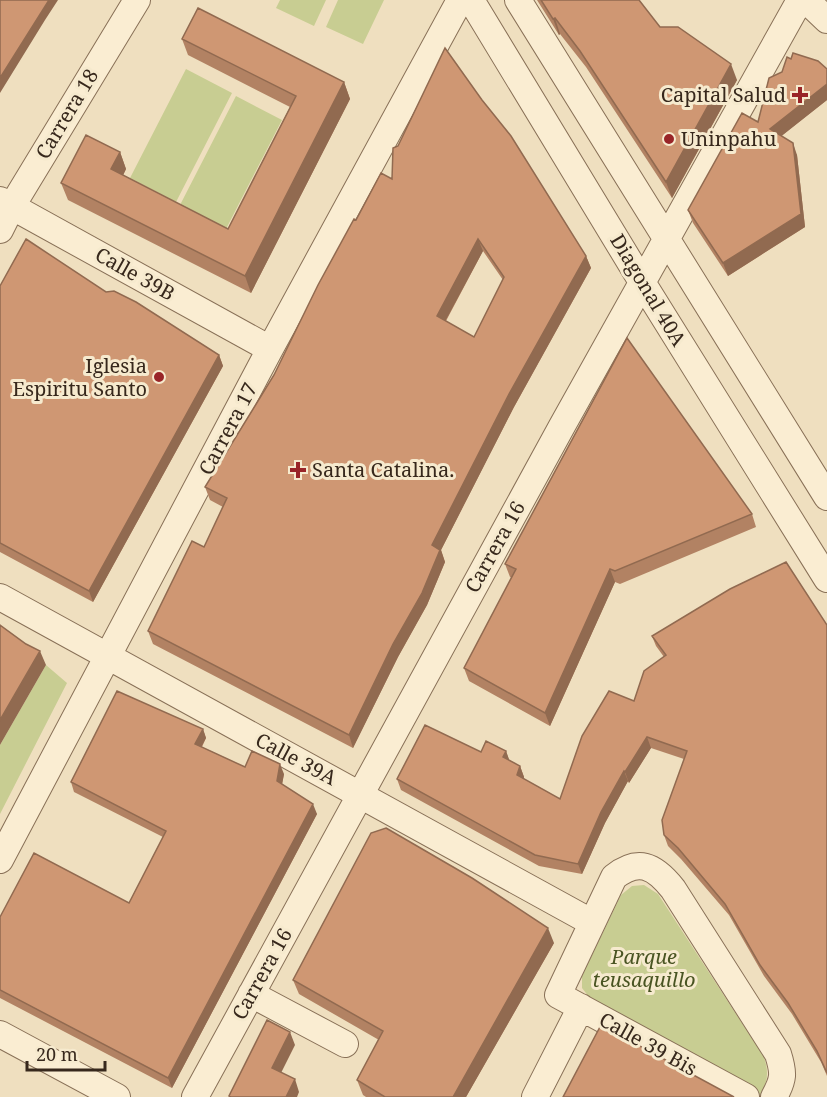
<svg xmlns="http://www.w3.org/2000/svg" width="827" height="1097" font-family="'Noto Serif',serif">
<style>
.green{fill:#c8cd92}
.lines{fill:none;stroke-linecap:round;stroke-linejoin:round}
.minor-casing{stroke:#887057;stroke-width:28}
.minor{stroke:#faedd2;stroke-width:26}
.wall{fill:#b28263;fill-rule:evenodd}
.shaded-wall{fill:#916a50}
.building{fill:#cf9773;stroke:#916a50;stroke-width:1.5;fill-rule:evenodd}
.poi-dot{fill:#992528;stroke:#f6eace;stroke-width:2}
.labels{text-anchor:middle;stroke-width:6;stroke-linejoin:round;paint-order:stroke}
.poi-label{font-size:20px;fill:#37281c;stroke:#f6eace;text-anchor:end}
.street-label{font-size:20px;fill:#37281c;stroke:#f6eace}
.park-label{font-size:20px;font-style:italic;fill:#495422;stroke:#f6eace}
</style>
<rect width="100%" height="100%" fill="#efdfbf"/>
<path class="green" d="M 280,0 L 326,0 L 314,26 L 276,8 Z
M 338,0 L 384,0 L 363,44 L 326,27 Z
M 186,69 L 232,93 L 176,202 L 130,178 Z
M 236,96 L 282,120 L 226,229 L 180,205 Z
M 46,665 L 67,683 L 0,814 L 0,745 Z
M 644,885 L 658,894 L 764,1057 C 769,1073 768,1081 760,1095 L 589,997 L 582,988 L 582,976 L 621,895 L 632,886 Z"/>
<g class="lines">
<g class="minor-casing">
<path id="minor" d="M 471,0 L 642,282 L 827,579
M 518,0 L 827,497
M 806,0 L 827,20
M 0,200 L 270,349
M 0,230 L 12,206 L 137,0
M 0,597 L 591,922
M 0,860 L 270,349 L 460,0
M 251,994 L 345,1044
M 0,1034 L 117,1097
M 195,1097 L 562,426 L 800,0
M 535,1097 L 581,1007
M 746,1097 L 558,995 L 614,877 C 638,858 654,865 673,889 L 778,1054 C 784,1073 784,1079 774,1097"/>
</g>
<use href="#minor" class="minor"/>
</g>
<path class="wall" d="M 537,0 L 639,0 L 660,27 L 737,80 L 672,198 L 586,67 L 560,34 L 559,35 Z
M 182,39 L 344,82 L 350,99 L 251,293 L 68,200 L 61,183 L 120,152 L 126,169 L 123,175 L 228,229 L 290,107 L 188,55 Z
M 782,72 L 827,100 L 781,136 L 797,155 L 805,227 L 728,276 L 693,223 L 688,210 L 758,122 Z
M 356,220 L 586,256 L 591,268 L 514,407 L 441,550 L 445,562 L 427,605 L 398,657 L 353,748 L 153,644 L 148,631 L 204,547 L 223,507 L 210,500 L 205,487 L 274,375 ZM 483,251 L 503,280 L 474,337 L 446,321 Z
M 0,286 L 106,292 L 219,355 L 223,366 L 93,602 L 0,552 Z
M 752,514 L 756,527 L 620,584 L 615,582 L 550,726 L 469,681 L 464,668 L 512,578 L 510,577 L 505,564 Z
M 827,625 L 827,1076 L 821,1062 L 792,1014 L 764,976 L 729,915 L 681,859 L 668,846 L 664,835 L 684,759 L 651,748 L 629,783 L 628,781 L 605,823 L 582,874 L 539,866 L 401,790 L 397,779 L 481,752 L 506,751 L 509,760 L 520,766 L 524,777 L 524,779 L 560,799 L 634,701 L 664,657 L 656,646 L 652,636 Z
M 203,729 L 206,738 L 202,747 L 245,767 L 284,774 L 282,784 L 317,814 L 172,1088 L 0,998 L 0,917 L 129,903 L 163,837 L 74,792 L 71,782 Z
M 554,943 L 466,1097 L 366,1097 L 363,1095 L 357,1080 L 379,1040 L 299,994 L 293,980 Z"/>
<path class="shaded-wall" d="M 49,0 L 58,0 L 45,20 L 0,93 L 0,78 Z
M 555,18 L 560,34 L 559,35 L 553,19 Z
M 731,64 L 737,80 L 672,198 L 666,182 Z
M 344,82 L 350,99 L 251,293 L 245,276 Z
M 827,84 L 827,100 L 774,142 L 770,129 Z
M 793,143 L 797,155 L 805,227 L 728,276 L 723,263 Z
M 120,152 L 126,169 L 118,186 L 111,169 Z
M 478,239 L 483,251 L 441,329 L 437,316 Z
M 586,256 L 591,268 L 514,407 L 441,550 L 445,562 L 427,605 L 398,657 L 353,748 L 349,735 L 432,545 L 509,394 Z
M 219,355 L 223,366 L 93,602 L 89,591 Z
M 610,569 L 615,582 L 550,726 L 545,713 Z
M 40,651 L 46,665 L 0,745 L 0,720 Z
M 203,729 L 206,738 L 198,753 L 195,744 Z
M 647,737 L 651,748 L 629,783 L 625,772 Z
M 506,751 L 510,762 L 503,757 Z
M 280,764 L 284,774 L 281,790 L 277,781 Z
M 520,766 L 524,777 L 521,786 L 517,775 Z
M 624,771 L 628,781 L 605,823 L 582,874 L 578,864 L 601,812 Z
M 313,804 L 317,814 L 172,1088 L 168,1078 Z
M 548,928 L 554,943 L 466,1097 L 453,1097 Z
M 290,1032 L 295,1045 L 277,1081 L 272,1068 Z
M 295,1079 L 299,1092 L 297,1097 L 286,1097 Z"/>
<path class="building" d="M 0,0 L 49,0 L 0,78 Z
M 541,0 L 639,0 L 660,27 L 678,27 L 731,64 L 666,182 L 580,51 L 555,18 L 553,19 Z
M 198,8 L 344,82 L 245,276 L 61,183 L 86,135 L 120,152 L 111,169 L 228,229 L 296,96 L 182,39 Z
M 445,48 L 482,100 L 511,136 L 586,256 L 509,394 L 432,545 L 440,550 L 422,593 L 393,644 L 349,735 L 148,631 L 192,541 L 204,547 L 227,498 L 205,487 L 274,375 L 318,285 L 354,219 L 356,220 L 381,173 L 392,179 L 393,148 L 398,146 ZM 478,239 L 504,277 L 474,337 L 437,316 Z
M 793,53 L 818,61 L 827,69 L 827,84 L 770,129 L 793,143 L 801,214 L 723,263 L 688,210 L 742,113 L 758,122 L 769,78 L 782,72 L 787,57 L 791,59 Z
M 26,239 L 106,292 L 114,291 L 136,302 L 219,355 L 89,591 L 0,543 L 0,286 Z
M 627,338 L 752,514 L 615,571 L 610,569 L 545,713 L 464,668 L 516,569 L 505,564 Z
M 786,562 L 827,625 L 827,1073 L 817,1051 L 788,1003 L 760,965 L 725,904 L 678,848 L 664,835 L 662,820 L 687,751 L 647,737 L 625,772 L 624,771 L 601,812 L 578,864 L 535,855 L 397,779 L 425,725 L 481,752 L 486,741 L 506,751 L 503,757 L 520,766 L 517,775 L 560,799 L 582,736 L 609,691 L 634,701 L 644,671 L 666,655 L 652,636 L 730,589 Z
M 0,625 L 26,644 L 40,651 L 0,720 Z
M 117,691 L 203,729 L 195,744 L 245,767 L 252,751 L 280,764 L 277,781 L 313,804 L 168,1078 L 0,990 L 0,917 L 34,853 L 129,903 L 166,831 L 71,782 Z
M 386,828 L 472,878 L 548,928 L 453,1097 L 385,1097 L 357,1080 L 383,1031 L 293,980 L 371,833 Z
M 267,1020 L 290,1032 L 272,1068 L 295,1079 L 286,1097 L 231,1097 L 229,1096 Z
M 601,1025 L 734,1097 L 563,1097 Z"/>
<g class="poi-dot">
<path d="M797 86h6v6h6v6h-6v6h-6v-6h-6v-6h6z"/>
<circle cx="669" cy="139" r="6"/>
<circle cx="159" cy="377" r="6"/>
<path d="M295 461h6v6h6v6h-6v6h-6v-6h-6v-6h6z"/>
</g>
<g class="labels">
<g class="poi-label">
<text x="786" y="102">Capital Salud</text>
<text x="681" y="146" text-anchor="start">Uninpahu</text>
<text x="147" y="373">Iglesia<tspan x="147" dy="23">Espiritu Santo</tspan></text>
<text x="312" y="477" text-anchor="start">Santa Catalina.</text>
</g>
<g class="street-label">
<text transform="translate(67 114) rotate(-59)" y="7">Carrera 18</text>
<text transform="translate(135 274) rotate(29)" y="7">Calle 39B</text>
<text transform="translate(648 290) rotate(59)" y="7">Diagonal 40A</text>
<text transform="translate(228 429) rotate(-62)" y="7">Carrera 17</text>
<text transform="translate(495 547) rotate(-61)" y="7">Carrera 16</text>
<text transform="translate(296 759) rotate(28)" y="7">Calle 39A</text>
<text transform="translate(262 974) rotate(-61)" y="7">Carrera 16</text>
<text transform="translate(648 1044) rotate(29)" y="7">Calle 39 Bis</text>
</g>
<g class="park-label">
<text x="644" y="964">Parque<tspan x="644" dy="23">teusaquillo</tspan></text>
</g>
</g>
<path d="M27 1061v9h78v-9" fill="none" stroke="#37281c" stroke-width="3"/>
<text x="36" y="1061" font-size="18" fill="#37281c" stroke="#f6eace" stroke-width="4.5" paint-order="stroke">20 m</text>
</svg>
